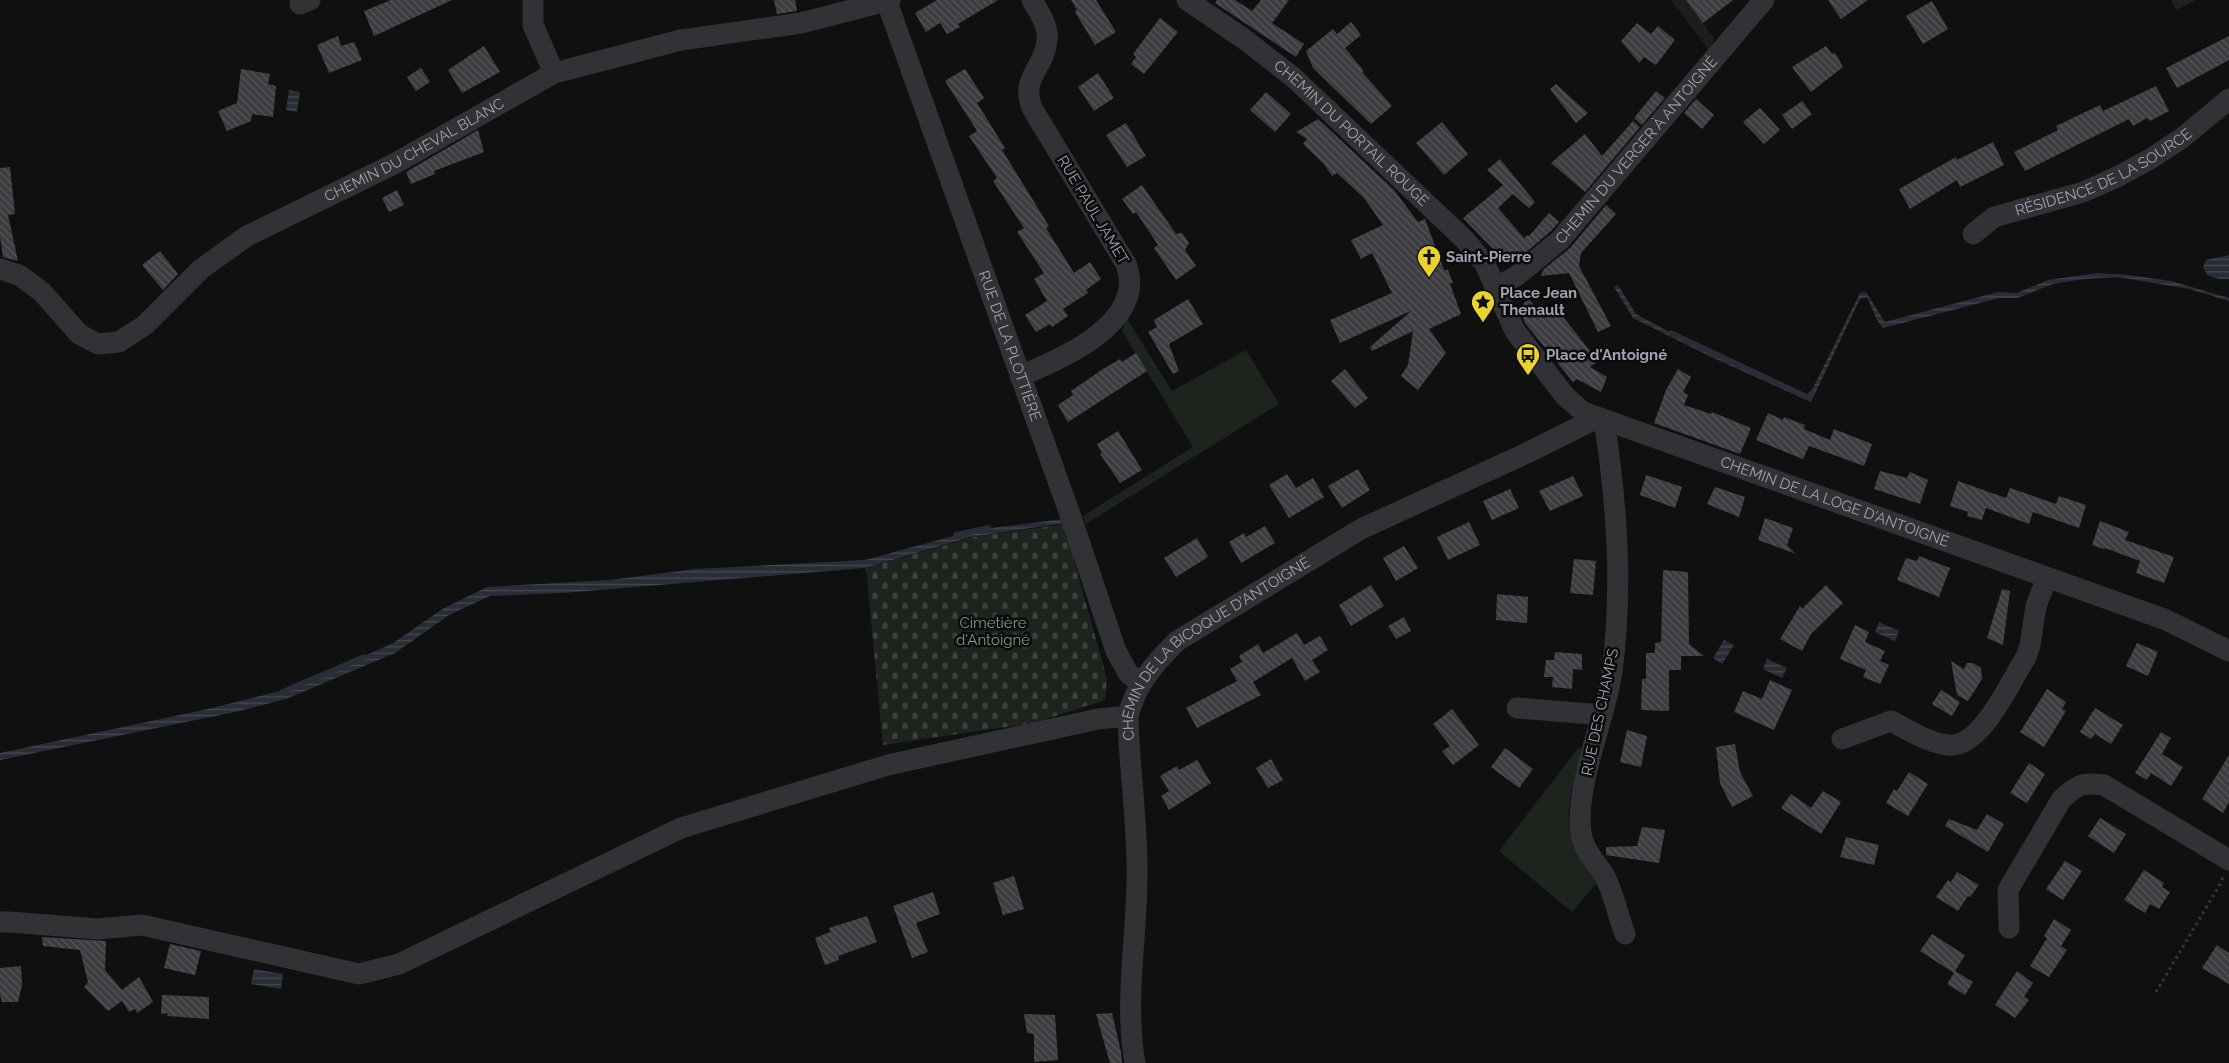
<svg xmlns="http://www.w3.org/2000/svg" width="2229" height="1063" font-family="Raleway,sans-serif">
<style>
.built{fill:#1d1c1e}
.grass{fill:#1d241e}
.cemetery{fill:url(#cemetery-stones)}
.water{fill:url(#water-rules)}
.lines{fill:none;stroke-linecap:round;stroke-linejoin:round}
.stream{stroke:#292e36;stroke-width:5.5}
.building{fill:url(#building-back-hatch)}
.path{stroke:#37383d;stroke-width:3;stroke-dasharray:2.5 4;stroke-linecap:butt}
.minor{stroke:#313136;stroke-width:21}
.labels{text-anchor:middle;stroke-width:5;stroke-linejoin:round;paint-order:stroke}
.street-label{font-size:15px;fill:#a2a3b2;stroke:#0b0b0c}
.poi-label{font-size:15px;font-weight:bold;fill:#a2a3b2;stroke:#0b0b0c;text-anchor:start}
.park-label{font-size:15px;fill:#799c82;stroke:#0b0b0c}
</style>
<defs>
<pattern id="cemetery-stones" width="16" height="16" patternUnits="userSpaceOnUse" patternTransform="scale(1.25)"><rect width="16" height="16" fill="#1d241e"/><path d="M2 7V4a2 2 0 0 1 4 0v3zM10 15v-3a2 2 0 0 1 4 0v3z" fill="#3b413c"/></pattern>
<pattern id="water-rules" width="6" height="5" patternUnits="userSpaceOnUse" patternTransform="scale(1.25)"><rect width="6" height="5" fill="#292e36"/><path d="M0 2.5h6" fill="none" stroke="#454951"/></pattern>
<pattern id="building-back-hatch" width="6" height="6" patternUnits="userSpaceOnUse" patternTransform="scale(1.25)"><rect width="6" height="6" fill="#3d3d41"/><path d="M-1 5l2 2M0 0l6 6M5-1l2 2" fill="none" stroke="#56565a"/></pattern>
</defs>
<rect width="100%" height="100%" fill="#101011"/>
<path class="built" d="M 1671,0 L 1733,0 L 1703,23 L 1714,38 L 1710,51 Z"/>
<path class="grass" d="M 2171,0 L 2196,0 L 2176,10 Z
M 1126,317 L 1172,391 L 1246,350 L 1279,404 L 1086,524 L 1083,516 L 1193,447 L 1122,331 Z
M 1579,747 L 1583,749 C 1575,776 1564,806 1571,833 C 1575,848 1590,867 1598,881 L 1572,912 L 1499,851 Z"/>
<path class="cemetery" d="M 1064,524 L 1107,679 L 1105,700 L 1034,723 L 883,745 L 866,568 L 974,537 Z"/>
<path class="water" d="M 289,90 L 300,92 L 297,112 L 286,110 Z
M 2229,255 L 2229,279 L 2219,279 L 2207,275 L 2203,267 L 2206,260 Z
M 2098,273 L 2129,275 L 2171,281 L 2229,298 L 2229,301 L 2189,289 L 2118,277 L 2084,279 L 2053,284 L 2017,298 L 1999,298 L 1883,328 L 1878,322 L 1867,297 L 1860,299 L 1811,402 L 1711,357 L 1633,318 L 1614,287 L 1618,285 L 1636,314 L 1692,344 L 1808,398 L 1860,293 L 1866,292 L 1885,322 L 1998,292 L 2017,293 L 2048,280 Z
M 1063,519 L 1065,523 L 971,537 L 865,568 L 563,593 L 490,596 L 449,615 L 395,653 L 286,699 L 235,712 L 0,760 L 0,753 L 208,709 L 296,687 L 393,643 L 444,608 L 487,587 L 609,580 L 696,569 L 865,560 L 975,530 Z
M 1879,622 L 1899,631 L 1895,641 L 1875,632 Z
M 1724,640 L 1734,645 L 1722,664 L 1713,658 Z
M 1767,659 L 1787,668 L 1782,678 L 1763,669 Z
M 254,969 L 283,974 L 281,989 L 251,984 Z"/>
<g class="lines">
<path class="stream" d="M 1671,333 L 1809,398 L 1812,393
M 956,535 L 988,528
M 282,692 L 364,657"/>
</g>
<path class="building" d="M 391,0 L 452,0 L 374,36 L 364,11 Z
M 774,0 L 795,0 L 797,11 L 777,14 Z
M 937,0 L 998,0 L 958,24 L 960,27 L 947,34 L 940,23 L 926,32 L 915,13 Z
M 1071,0 L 1096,0 L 1116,32 L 1095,45 L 1075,12 L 1077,10 Z
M 1217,0 L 1235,0 L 1252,11 L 1261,0 L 1289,0 L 1272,23 L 1304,44 L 1296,57 L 1215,3 Z
M 1686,0 L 1733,0 L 1703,23 Z
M 1828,0 L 1868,0 L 1841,19 Z
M 1932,1 L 1948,29 L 1923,44 L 1906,16 Z
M 1160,18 L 1178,32 L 1144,74 L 1131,64 L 1136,57 L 1133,54 Z
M 1351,22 L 1361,35 L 1345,48 L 1364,71 L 1362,72 L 1392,106 L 1371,124 L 1313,68 L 1306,51 L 1333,29 L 1337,34 Z
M 1637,23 L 1651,34 L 1658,26 L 1675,40 L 1656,65 L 1644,57 L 1639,63 L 1621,41 Z
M 338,36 L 341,46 L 354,42 L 362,60 L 329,73 L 317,45 Z
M 2229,36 L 2229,60 L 2177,88 L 2166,68 Z
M 484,46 L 500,72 L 462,93 L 448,70 Z
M 1826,46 L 1832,54 L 1835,53 L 1843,67 L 1811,92 L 1792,67 Z
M 421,68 L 430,82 L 416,91 L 407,77 Z
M 241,69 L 270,74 L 268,84 L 276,86 L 273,117 L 252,114 L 251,121 L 227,131 L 218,111 L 237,103 Z
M 965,69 L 984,98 L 977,103 L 1005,148 L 1002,150 L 1049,226 L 1046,228 L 1074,273 L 1090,262 L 1101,279 L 1086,290 L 1088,293 L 1063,309 L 1068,316 L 1052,327 L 1050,324 L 1036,332 L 1025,315 L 1047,301 L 1034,279 L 1044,273 L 1017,232 L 1024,228 L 993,181 L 997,178 L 969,136 L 977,131 L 945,81 Z
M 1098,73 L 1114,98 L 1094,111 L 1078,87 Z
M 1556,84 L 1588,113 L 1576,123 L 1550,89 Z
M 2156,86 L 2169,111 L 2150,121 L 2147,118 L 2133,126 L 2129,119 L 2025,171 L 2014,152 L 2058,130 L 2056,126 L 2100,105 L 2103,111 Z
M 1656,91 L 1665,98 L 1642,125 L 1634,118 Z
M 1266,92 L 1291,114 L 1275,132 L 1250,110 Z
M 1696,99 L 1714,115 L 1702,129 L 1684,113 Z
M 1802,101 L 1812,114 L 1792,129 L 1782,115 Z
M 1760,108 L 1780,130 L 1764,144 L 1743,122 Z
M 1318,119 L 1394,190 L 1418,222 L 1425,219 L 1444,270 L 1448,270 L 1453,283 L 1450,284 L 1461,314 L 1429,329 L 1446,353 L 1418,390 L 1401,376 L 1408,365 L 1413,331 L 1372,351 L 1370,347 L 1411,311 L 1340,343 L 1330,320 L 1392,293 L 1372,253 L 1361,259 L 1351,240 L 1383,225 L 1364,198 L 1337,173 L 1332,176 L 1324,164 L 1303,144 L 1307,139 L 1296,132 Z
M 1633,121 L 1640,127 L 1585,192 L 1551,163 L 1585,134 L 1602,156 Z
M 1442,122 L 1468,154 L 1444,175 L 1416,143 Z
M 1126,123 L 1146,156 L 1127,167 L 1106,135 Z
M 478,130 L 484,152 L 434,171 L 435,174 L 411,184 L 406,172 Z
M 1993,142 L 2004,165 L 1960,187 L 1957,180 L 1910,209 L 1899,189 L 1956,157 L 1957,160 Z
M 1500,159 L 1535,202 L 1529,208 L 1513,194 L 1498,208 L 1524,238 L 1528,235 L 1529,236 L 1549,213 L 1559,222 L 1551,231 L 1518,259 L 1497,253 L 1463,218 L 1503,185 L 1487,170 Z
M 10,167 L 15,214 L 8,215 L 18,261 L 3,257 L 0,236 L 0,168 Z
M 1142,185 L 1176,234 L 1182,233 L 1189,243 L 1185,250 L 1196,266 L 1176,280 L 1154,248 L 1158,245 L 1136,212 L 1133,214 L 1122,199 Z
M 397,190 L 404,205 L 389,212 L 382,198 Z
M 1606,205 L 1616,214 L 1581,253 L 1579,266 L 1611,326 L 1598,332 L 1569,273 L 1541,276 L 1543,270 L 1570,248 Z
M 160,251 L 178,274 L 163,290 L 142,265 Z
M 1188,299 L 1203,324 L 1169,344 L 1179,371 L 1173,374 L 1148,332 L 1157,327 L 1154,320 Z
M 1529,299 L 1544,318 L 1556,308 L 1598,361 L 1590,367 L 1607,377 L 1601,392 L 1577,379 L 1573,382 L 1525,323 L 1519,307 Z
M 1136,353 L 1147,371 L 1068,422 L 1058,405 L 1073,395 L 1071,391 L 1103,369 L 1120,359 L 1122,362 Z
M 1345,369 L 1368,398 L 1355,408 L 1331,381 Z
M 1678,369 L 1691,377 L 1683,392 L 1688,395 L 1684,405 L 1711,414 L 1712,412 L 1751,428 L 1740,454 L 1654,423 L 1666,390 Z
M 1768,413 L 1783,420 L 1784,417 L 1805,425 L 1804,429 L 1830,440 L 1834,429 L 1872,444 L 1864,466 L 1809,446 L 1803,459 L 1756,440 Z
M 1118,431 L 1142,470 L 1120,483 L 1100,454 L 1102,453 L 1097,444 Z
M 1358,469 L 1370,490 L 1342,508 L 1328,486 Z
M 1880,471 L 1907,478 L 1910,472 L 1928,480 L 1920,504 L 1874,489 Z
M 1287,474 L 1296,488 L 1313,478 L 1324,497 L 1289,518 L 1269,485 Z
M 1646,475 L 1682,487 L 1675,508 L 1640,495 Z
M 1573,476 L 1583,496 L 1550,511 L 1539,491 Z
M 1958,481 L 2006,498 L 2010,488 L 2056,504 L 2059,496 L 2086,505 L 2079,528 L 2033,512 L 2029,524 L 1986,508 L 1982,520 L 1967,516 L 1968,512 L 1950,506 Z
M 1715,487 L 1745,497 L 1739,517 L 1707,504 Z
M 1510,489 L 1519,508 L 1492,520 L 1483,501 Z
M 1765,518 L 1793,528 L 1787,545 L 1796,554 L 1758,540 Z
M 2100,521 L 2129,532 L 2125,540 L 2174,557 L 2164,583 L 2136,573 L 2140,561 L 2105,548 L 2104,549 L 2092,545 Z
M 1469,522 L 1480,545 L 1448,560 L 1437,537 Z
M 1265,526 L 1275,543 L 1241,563 L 1229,542 L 1244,533 L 1246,537 Z
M 1197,538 L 1208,557 L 1176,577 L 1164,558 Z
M 1404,546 L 1418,568 L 1396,581 L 1383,558 Z
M 1919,556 L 1950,568 L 1939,597 L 1897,580 L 1906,558 L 1917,561 Z
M 1574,559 L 1596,561 L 1593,595 L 1570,593 Z
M 1663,570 L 1688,572 L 1689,644 L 1704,656 L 1681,656 L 1681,670 L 1669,670 L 1669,711 L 1641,710 L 1642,679 L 1646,679 L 1646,653 L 1655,653 L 1655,643 L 1661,642 Z
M 1371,585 L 1384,606 L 1351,626 L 1339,605 Z
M 1826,585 L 1843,603 L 1811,634 L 1802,651 L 1780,639 L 1800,606 L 1802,609 Z
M 2002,589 L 2010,591 L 2003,645 L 1987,638 Z
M 1497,594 L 1528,597 L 1527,623 L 1496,620 Z
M 1404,617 L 1411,631 L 1396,639 L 1388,626 Z
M 1855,625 L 1869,632 L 1865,642 L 1885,651 L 1880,661 L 1889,665 L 1880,684 L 1863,677 L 1866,670 L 1840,659 Z
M 1297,633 L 1304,645 L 1320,636 L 1328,650 L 1312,660 L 1320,672 L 1305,681 L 1292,658 L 1253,682 L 1261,695 L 1197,728 L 1186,708 L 1237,681 L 1230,669 L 1242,662 L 1239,656 L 1258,644 L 1263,653 Z
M 2137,643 L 2158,652 L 2148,676 L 2126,666 Z
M 1555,652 L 1582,654 L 1582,670 L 1573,669 L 1572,689 L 1552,687 L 1553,677 L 1544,677 L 1546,660 L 1554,660 Z
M 1951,661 L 1964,669 L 1967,663 L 1973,663 L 1981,668 L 1982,679 L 1968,701 L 1957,695 Z
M 1770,680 L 1792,690 L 1774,730 L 1734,712 L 1743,691 L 1762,699 Z
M 2047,689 L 2066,702 L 2062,709 L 2066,711 L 2044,747 L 2020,732 Z
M 1941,690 L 1960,702 L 1952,716 L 1932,704 Z
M 2095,708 L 2123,725 L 2111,744 L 2095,734 L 2091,739 L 2080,732 Z
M 1452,709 L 1479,745 L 1453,765 L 1442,751 L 1450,746 L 1433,724 Z
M 1627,730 L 1647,736 L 1641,767 L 1620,762 Z
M 2161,732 L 2171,738 L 2162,754 L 2183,767 L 2171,786 L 2151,773 L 2147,780 L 2135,773 Z
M 1735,744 L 1740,772 L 1753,796 L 1732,807 L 1720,783 L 1716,747 Z
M 1505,748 L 1533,769 L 1519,788 L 1491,767 Z
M 2229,755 L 2229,802 L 2223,813 L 2202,799 Z
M 1271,759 L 1283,780 L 1268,788 L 1256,768 Z
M 1197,760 L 1211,783 L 1169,810 L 1161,796 L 1169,791 L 1160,776 L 1177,766 L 1179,770 Z
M 2029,763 L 2045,774 L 2027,803 L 2010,793 Z
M 1909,772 L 1928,784 L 1908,816 L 1886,803 L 1894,789 L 1897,791 Z
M 1823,791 L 1841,802 L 1821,834 L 1781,808 L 1791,794 L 1811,808 Z
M 1987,814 L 2004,824 L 1988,852 L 1945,826 L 1949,819 L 1977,830 Z
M 2100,818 L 2126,834 L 2114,853 L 2088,836 Z
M 1642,827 L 1665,830 L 1659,863 L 1606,855 L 1606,847 L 1637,846 Z
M 1846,837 L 1879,845 L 1874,865 L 1840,857 Z
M 2065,861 L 2082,871 L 2063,900 L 2046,889 Z
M 2144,870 L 2164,883 L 2162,887 L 2170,892 L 2159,909 L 2150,904 L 2145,913 L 2124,900 Z
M 1957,872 L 1979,885 L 1970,897 L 1968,896 L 1958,911 L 1936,897 L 1948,880 L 1951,882 Z
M 1014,876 L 1024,909 L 1003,915 L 993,883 Z
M 933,892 L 940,914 L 916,923 L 928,952 L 912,958 L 893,906 Z
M 867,916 L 877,942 L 838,956 L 839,960 L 825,965 L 815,938 L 830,932 L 829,928 Z
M 2054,919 L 2071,930 L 2061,946 L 2067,950 L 2049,977 L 2030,966 L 2047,938 L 2044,936 Z
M 1932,934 L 1965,955 L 1955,971 L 1973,982 L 1965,995 L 1947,984 L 1954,973 L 1920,951 Z
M 42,937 L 106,941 L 105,970 L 122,990 L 139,977 L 153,1002 L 137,1013 L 135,1009 L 129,1012 L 122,1001 L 108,1011 L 84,987 L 88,982 L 80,950 L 43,946 Z
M 170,944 L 201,951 L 195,975 L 164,968 Z
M 2217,945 L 2229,953 L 2229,984 L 2202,968 Z
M 21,966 L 22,985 L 18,1002 L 2,1002 L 0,995 L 0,968 Z
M 2017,971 L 2033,983 L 2024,997 L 2029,1000 L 2015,1018 L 1995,1005 Z
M 162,995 L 209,997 L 209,1019 L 167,1016 L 168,1013 L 161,1014 Z
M 1112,1013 L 1121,1052 L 1122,1063 L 1110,1063 L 1096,1014 Z
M 1024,1014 L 1055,1015 L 1058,1060 L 1034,1062 L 1034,1034 L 1027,1033 Z"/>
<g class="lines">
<path class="path" d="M 2156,992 L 2219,886 L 2223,877"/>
<g class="minor">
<path d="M 533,0 L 533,25 L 554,73"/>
<path id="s1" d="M 1187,0 L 1244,39 L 1293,77 L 1465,240 L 1485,264 L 1515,331 L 1565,396 L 1583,412 L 2164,619 L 2229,651"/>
<path id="s2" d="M 887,2 L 1072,520 L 1116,651 L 1128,673 L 1140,683"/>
<path d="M 300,4 L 310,0"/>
<path id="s3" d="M 1973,234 L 1994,217 L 2083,192 L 2117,177 L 2150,159 L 2182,138 L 2229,99"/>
<path id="s4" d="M 0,269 L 19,275 L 42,292 L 79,334 L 98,344 L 119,342 L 145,325 L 201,269 L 247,236 L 394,164 L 554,73 L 681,40 L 801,23 L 890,0"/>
<path id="s5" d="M 1495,288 L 1515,277 L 1560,240 L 1764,0"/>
<path d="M 1020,376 C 1062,359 1148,322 1126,264 L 1032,108 C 1020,77 1045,68 1047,40 C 1049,26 1039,12 1032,0"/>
<path d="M 1604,420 C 1617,504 1623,587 1612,672 C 1605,721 1572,791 1582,838 C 1586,855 1598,863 1605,877 C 1614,894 1618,916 1625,934"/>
<path d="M 1517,708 L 1602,715"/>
<path d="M 1842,739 L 1891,721 C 1909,730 1928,743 1948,745 C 1981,749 2010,682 2026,657 L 2030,645 L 2036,606 L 2047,578"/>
<path d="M 0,922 L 10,922 L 98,929 L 142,925 L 359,974 L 399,964 L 681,828 L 888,765 L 1098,719 L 1128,716"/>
<path d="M 2009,928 L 2008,890 L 2061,800 C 2076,785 2082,782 2104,785 L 2229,860"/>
<path id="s6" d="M 1135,1063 C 1124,1001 1137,939 1137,877 C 1138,823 1129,770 1128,716 C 1136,684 1154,664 1177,641 L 1361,529 L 1529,452 L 1597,418"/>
</g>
</g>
<defs>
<g id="church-pin" transform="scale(1.25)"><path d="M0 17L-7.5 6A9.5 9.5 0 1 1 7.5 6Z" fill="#ead22f" stroke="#0b0b0c"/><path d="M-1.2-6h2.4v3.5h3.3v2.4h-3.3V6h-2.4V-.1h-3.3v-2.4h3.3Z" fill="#111"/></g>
<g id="sight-pin" transform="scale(1.25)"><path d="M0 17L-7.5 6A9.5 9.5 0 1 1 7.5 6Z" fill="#ead22f" stroke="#0b0b0c"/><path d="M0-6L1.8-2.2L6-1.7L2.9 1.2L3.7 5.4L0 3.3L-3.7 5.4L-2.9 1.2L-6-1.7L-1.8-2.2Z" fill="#111"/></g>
<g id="bus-pin" transform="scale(1.25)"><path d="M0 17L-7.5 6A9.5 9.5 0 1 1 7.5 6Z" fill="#ead22f" stroke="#0b0b0c"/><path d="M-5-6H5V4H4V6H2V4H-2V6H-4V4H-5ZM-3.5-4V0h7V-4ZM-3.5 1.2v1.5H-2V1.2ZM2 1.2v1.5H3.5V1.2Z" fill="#111"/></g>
</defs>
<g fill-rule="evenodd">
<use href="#church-pin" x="1429" y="257"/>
<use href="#sight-pin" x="1483" y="302"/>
<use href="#bus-pin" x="1528" y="355"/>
</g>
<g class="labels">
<g class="street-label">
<text dy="5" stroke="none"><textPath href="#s1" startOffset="212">CHEMIN DU PORTAIL ROUGE</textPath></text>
<text dy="5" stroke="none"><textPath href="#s4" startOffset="502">CHEMIN DU CHEVAL BLANC</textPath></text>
<text dy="5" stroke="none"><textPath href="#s5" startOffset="199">CHEMIN DU VERGER À ANTOIGNÉ</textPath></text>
<text dy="5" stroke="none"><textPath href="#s3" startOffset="146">RÉSIDENCE DE LA SOURCE</textPath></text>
<text transform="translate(1093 210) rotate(59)" y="5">RUE PAUL JAMET</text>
<text dy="5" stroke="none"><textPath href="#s2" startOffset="365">RUE DE LA PLOTTIÈRE</textPath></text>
<text dy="5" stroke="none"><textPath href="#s1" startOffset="846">CHEMIN DE LA LOGE D'ANTOIGNÉ</textPath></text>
<text dy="5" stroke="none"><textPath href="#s6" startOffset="458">CHEMIN DE LA BICOQUE D'ANTOIGNÉ</textPath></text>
<text transform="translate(1600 712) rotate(-78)" y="5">RUE DES CHAMPS</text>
</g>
<g class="poi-label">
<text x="1446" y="262">Saint-Pierre</text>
<text x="1500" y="298">Place Jean<tspan x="1500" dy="17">Thenault</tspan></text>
<text x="1546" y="360">Place d'Antoigné</text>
</g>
<g class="park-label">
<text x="993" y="628">Cimetière<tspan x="993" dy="17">d'Antoigné</tspan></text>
</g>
</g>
</svg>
